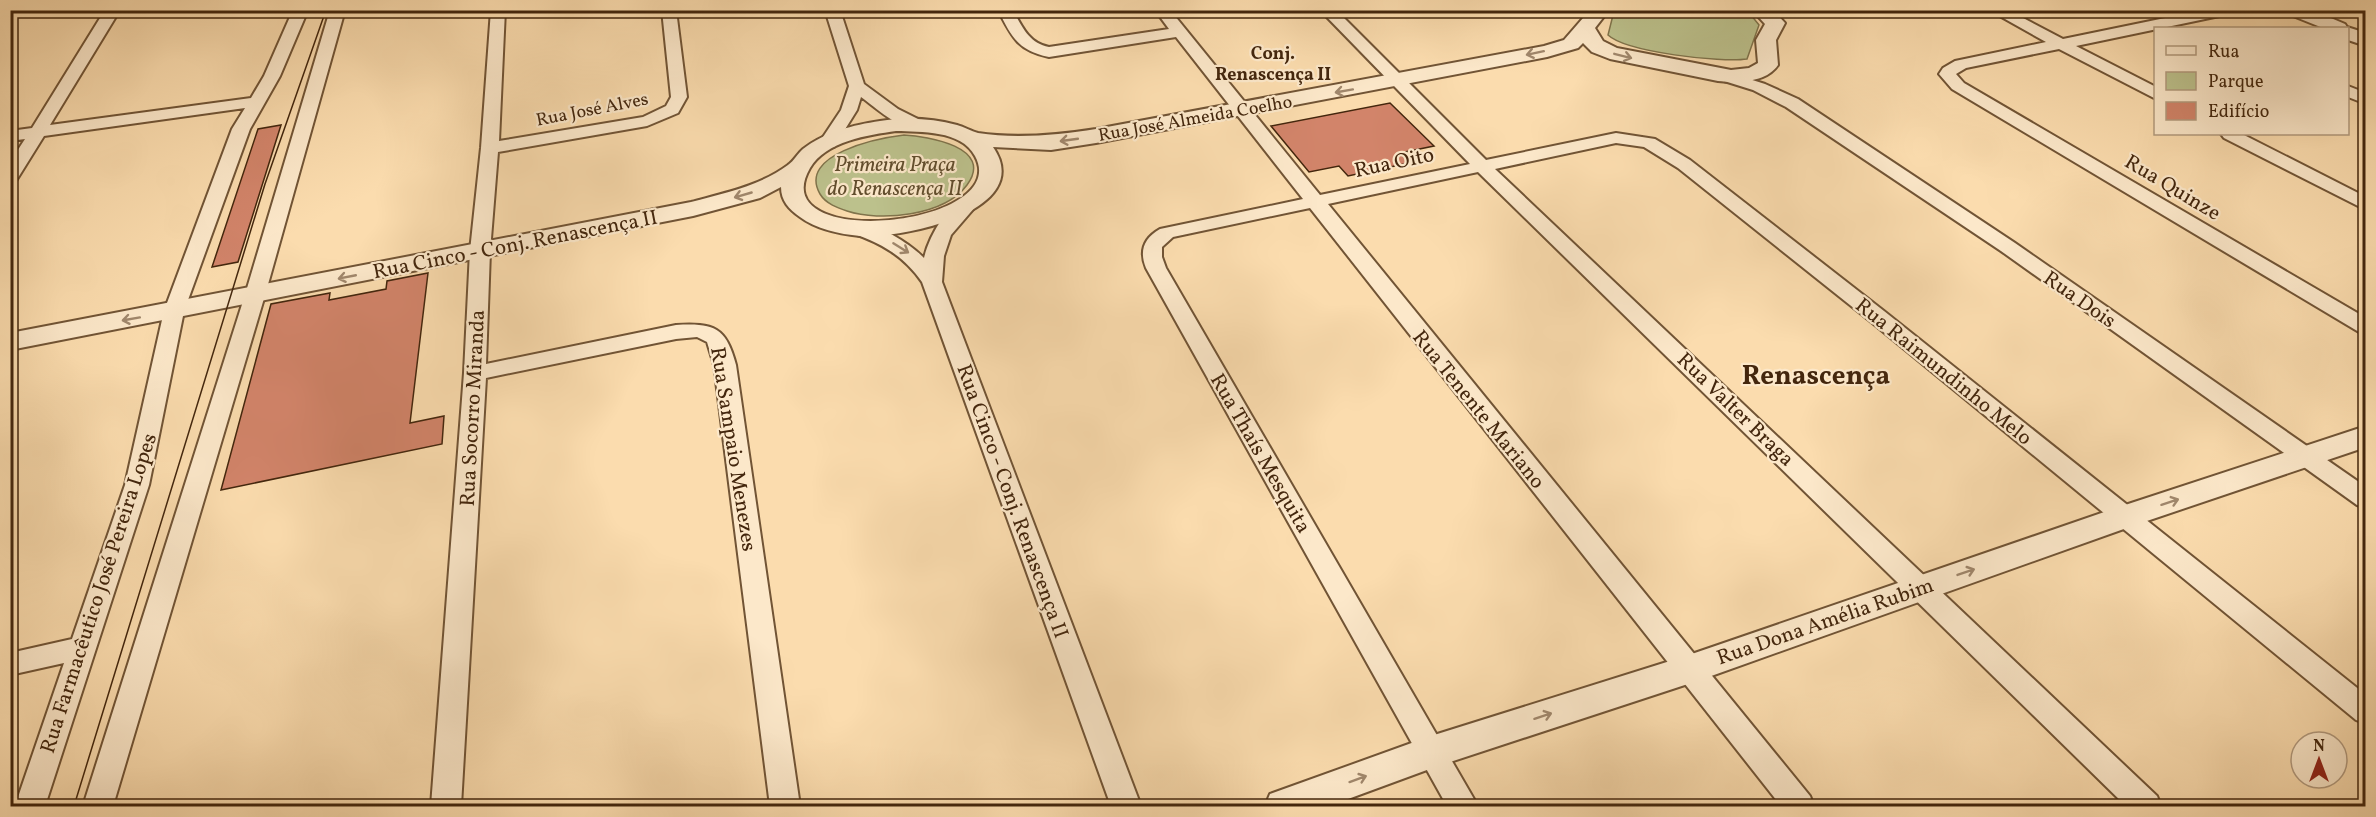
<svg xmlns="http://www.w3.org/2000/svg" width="2376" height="817" font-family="Vollkorn,serif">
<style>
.green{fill:#bcc18c;stroke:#80744c;stroke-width:1.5}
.building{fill:#d2846a;stroke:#43260d;stroke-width:1.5}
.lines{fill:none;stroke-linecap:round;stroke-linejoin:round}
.minor-casing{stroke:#715435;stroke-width:4}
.tertiary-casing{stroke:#715435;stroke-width:4}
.minor{fill:#fce8ca;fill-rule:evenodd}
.tertiary{fill:#fce8ca;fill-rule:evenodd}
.tram{stroke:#43260d;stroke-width:1.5}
.oneway{stroke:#a0876c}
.labels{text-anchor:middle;stroke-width:4.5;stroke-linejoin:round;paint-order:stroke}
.far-neighbourhood-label{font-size:18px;font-weight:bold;fill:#43260d;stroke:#fce8ca}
.far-street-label{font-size:18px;fill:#43260d;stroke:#fce8ca}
.street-label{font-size:21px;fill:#43260d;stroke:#fce8ca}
.park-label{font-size:21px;font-style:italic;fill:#614d2d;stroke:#fce8ca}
.district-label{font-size:27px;font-weight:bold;fill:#43260d;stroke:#fce8ca}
</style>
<rect width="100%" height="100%" fill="#fbdcae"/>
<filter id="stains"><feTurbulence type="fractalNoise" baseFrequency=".00333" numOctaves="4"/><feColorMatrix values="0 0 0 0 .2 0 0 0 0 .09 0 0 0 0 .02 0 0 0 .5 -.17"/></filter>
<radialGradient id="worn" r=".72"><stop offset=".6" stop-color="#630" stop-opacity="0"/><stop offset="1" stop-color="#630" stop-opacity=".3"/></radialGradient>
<path class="green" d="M 1614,11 L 1743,11 L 1751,15 L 1759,25 L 1747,59 C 1721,63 1626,52 1608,35 Z
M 904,135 C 927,136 995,147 967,185 C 944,216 880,222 847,211 C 838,208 826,204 820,194 C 797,154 879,138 904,135 Z"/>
<path class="building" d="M 1390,103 L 1434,146 L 1400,153 L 1409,163 L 1348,176 L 1339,166 L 1309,172 L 1271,126 Z
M 281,125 L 238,262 L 212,267 L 258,129 Z
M 428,273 L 410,423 L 444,416 L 442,444 L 221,490 L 271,304 L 330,293 L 329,300 L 386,289 L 387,281 Z"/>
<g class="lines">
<g class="minor-casing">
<path id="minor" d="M 105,10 L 120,10 L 50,125 L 251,98 L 264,76 L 293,10 L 308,10 L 280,76 L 250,129 L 184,311 L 149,485 L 45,806 L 15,806 L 64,663 L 10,675 L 10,653 L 72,639 L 125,485 L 164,311 L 232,129 L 245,108 L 44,136 L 16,181 L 10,182 L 10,162 L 25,139 L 10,141 L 10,131 L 32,128 Z
M 330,10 L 345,10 L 265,295 L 113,806 L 83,806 L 245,295 Z
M 491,10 L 505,10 L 499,141 L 643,117 L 666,106 L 671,97 L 662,10 L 676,10 L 687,97 L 678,113 L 647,126 L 498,152 L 490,251 L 486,364 L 676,325 C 714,323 726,327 736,365 L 800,806 L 770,806 L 714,365 L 707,342 L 697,337 L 676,339 L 486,378 L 461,806 L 431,806 L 464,373 L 470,251 L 481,148 Z
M 825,10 L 840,10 L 864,84 L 898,109 L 922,121 L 925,125 L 922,129 C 903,133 876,108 861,97 L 857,110 L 834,147 L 822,147 L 819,143 L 841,110 L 849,86 Z
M 998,10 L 1013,10 C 1022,27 1029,43 1049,47 L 1169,29 L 1155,10 L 1170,10 L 1320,195 L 1470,164 L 1320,10 L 1336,10 L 1486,160 L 1616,133 L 1655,139 L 1690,160 L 1884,311 L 2366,695 L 2366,724 L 2356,720 L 1870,321 L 1678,168 L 1644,147 L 1616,143 L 1495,169 L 2157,796 L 2161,806 L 2126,806 L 1478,172 L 1328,204 L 1810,796 L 1814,806 L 1781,806 L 1310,208 L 1173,237 L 1162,247 L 1162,257 L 1166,268 L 1478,806 L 1447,806 L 1146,268 C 1139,251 1144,238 1160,229 L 1303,199 L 1176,37 L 1049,57 C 1017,50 1012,37 998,10 Z
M 1989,10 L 2008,10 L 2063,39 L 2204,10 L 2236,10 L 2229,14 L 2076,46 L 2156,87 L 2156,99 L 2059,49 L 1966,68 L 1956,74 L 1964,83 L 2366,318 L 2366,333 L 2359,332 L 1952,89 L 1939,74 L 1943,68 L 1955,61 L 2046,42 Z
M 1727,72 L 1765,84 L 1798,99 L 2015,243 L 2366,487 L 2366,508 L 2357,505 L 2001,251 L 1786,107 L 1753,90 L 1721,80 L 1719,77 L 1721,74 Z
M 2348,86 L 2366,93 L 2366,104 L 2348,97 Z
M 2221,134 L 2242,134 L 2366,197 L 2366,210 L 2224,138 Z
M 973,193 L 980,195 L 982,199 L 951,235 L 944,256 L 942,282 L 1141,806 L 1111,806 L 922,282 C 904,256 881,243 852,233 L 849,229 L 852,225 C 874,220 909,243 924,258 C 929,236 950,199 973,193 Z"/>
</g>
<g class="tertiary-casing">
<path id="tertiary" d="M 1590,10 L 1609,10 L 1595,28 L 1603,41 L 1617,48 L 1731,70 L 1749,68 L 1758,63 L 1756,40 L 1765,24 L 1752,10 L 1773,10 L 1785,23 L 1776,40 L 1778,65 C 1766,83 1737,83 1718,81 L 1610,59 L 1592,52 L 1583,43 L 1578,48 L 1547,57 L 1096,143 L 1051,150 L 993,147 C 1037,211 901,239 860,236 C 839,234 816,229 800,217 C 789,209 781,201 781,187 L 760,198 L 693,216 L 10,350 L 10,333 L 691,202 C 724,193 760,186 788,165 C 794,161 798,153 803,149 C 825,132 853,125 880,121 C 905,117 932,118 957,125 C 964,127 971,131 978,133 C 1017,139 1058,135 1096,129 L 1544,46 L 1564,40 ZM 896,131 C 921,132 961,130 975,156 C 1014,227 761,252 810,168 C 826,141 868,135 896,131 Z
M 2286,10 L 2312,10 L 2345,24 L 2347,27 L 2366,33 L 2366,46 L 2348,40 L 2348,28 L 2323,28 L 2288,14 Z
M 2366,426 L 2366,447 L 2135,525 L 1700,680 L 1435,767 L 1329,806 L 1265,806 L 1270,794 L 1431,736 L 1686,656 L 2113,509 Z"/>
</g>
<use href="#minor" class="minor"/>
<use href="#tertiary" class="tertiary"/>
<path class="tram" d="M 74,806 L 265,184 L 326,10"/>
</g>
<defs><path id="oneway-shaft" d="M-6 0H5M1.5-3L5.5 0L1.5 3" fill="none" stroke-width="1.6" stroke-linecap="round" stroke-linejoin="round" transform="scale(1.5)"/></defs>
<g class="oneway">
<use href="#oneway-shaft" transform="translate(1535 53) rotate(168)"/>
<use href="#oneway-shaft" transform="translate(1623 56) rotate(14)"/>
<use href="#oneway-shaft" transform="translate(1344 91) rotate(170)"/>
<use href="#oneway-shaft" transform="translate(1069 140) rotate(172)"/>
<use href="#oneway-shaft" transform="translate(743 195) rotate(164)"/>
<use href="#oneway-shaft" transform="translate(901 248) rotate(32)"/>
<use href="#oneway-shaft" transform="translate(347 277) rotate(169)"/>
<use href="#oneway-shaft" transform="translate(131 319) rotate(170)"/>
<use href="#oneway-shaft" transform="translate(2170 502) rotate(-18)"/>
<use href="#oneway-shaft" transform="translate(1966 572) rotate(-19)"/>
<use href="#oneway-shaft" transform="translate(1543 716) rotate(-18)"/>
<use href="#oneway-shaft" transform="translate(1358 779) rotate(-20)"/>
</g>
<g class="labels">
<g class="far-neighbourhood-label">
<text x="1273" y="59">Conj.<tspan x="1273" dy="21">Renascença II</tspan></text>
</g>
<g class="far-street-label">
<text transform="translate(592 109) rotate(-11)" y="6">Rua José Alves</text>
<text transform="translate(1195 118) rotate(-10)" y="6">Rua José Almeida Coelho</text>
</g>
<g class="street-label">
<text transform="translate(1394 162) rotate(-12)" y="7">Rua Oito</text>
<text transform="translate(2173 187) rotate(31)" y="7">Rua Quinze</text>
<text transform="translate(515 244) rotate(-11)" y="7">Rua Cinco - Conj. Renascença II</text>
<text transform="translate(2080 299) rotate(35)" y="7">Rua Dois</text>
<text transform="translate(1944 371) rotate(39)" y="7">Rua Raimundinho Melo</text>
<text transform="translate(472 408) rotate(-87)" y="7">Rua Socorro Miranda</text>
<text transform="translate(1479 409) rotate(51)" y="7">Rua Tenente Mariano</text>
<text transform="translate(1736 409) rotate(44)" y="7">Rua Valter Braga</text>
<text transform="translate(734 449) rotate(81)" y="7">Rua Sampaio Menezes</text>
<text transform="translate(1261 453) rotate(60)" y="7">Rua Thaís Mesquita</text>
<text transform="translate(1013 501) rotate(70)" y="7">Rua Cinco - Conj. Renascença II</text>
<text transform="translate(98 593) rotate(-72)" y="7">Rua Farmacêutico José Pereira Lopes</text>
<text transform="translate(1825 621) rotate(-19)" y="7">Rua Dona Amélia Rubim</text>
</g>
<g class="park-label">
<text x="895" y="171">Primeira Praça<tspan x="895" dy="24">do Renascença II</tspan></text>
</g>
<g class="district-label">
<text x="1816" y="384">Renascença</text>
</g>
</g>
<rect width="2376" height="817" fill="none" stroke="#fbdcae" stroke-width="36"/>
<rect x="12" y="12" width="2352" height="793" fill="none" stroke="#43260d" stroke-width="3"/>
<rect x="18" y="18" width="2340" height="781" fill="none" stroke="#43260d" stroke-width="1.5"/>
<rect x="2154" y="27" width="195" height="108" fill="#fce8ca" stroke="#b29a7e" stroke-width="1.5"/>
<rect x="2166" y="46" width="30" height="9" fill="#fce8ca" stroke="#b29a7e" stroke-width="1.5"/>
<text x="2208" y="57" font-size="18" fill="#43260d">Rua</text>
<rect x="2166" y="72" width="30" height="18" fill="#bcc18c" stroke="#b29a7e" stroke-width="1.5"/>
<text x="2208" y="87" font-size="18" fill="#43260d">Parque</text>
<rect x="2166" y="102" width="30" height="18" fill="#d2846a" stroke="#b29a7e" stroke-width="1.5"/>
<text x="2208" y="117" font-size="18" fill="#43260d">Edifício</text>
<g transform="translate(2319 760)"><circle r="28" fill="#fce8ca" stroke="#b29a7e" stroke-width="1.5"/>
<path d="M0-4.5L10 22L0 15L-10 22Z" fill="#8f2418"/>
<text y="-9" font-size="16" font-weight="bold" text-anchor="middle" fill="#43260d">N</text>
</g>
<rect width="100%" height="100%" filter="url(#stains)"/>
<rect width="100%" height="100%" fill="url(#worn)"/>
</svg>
